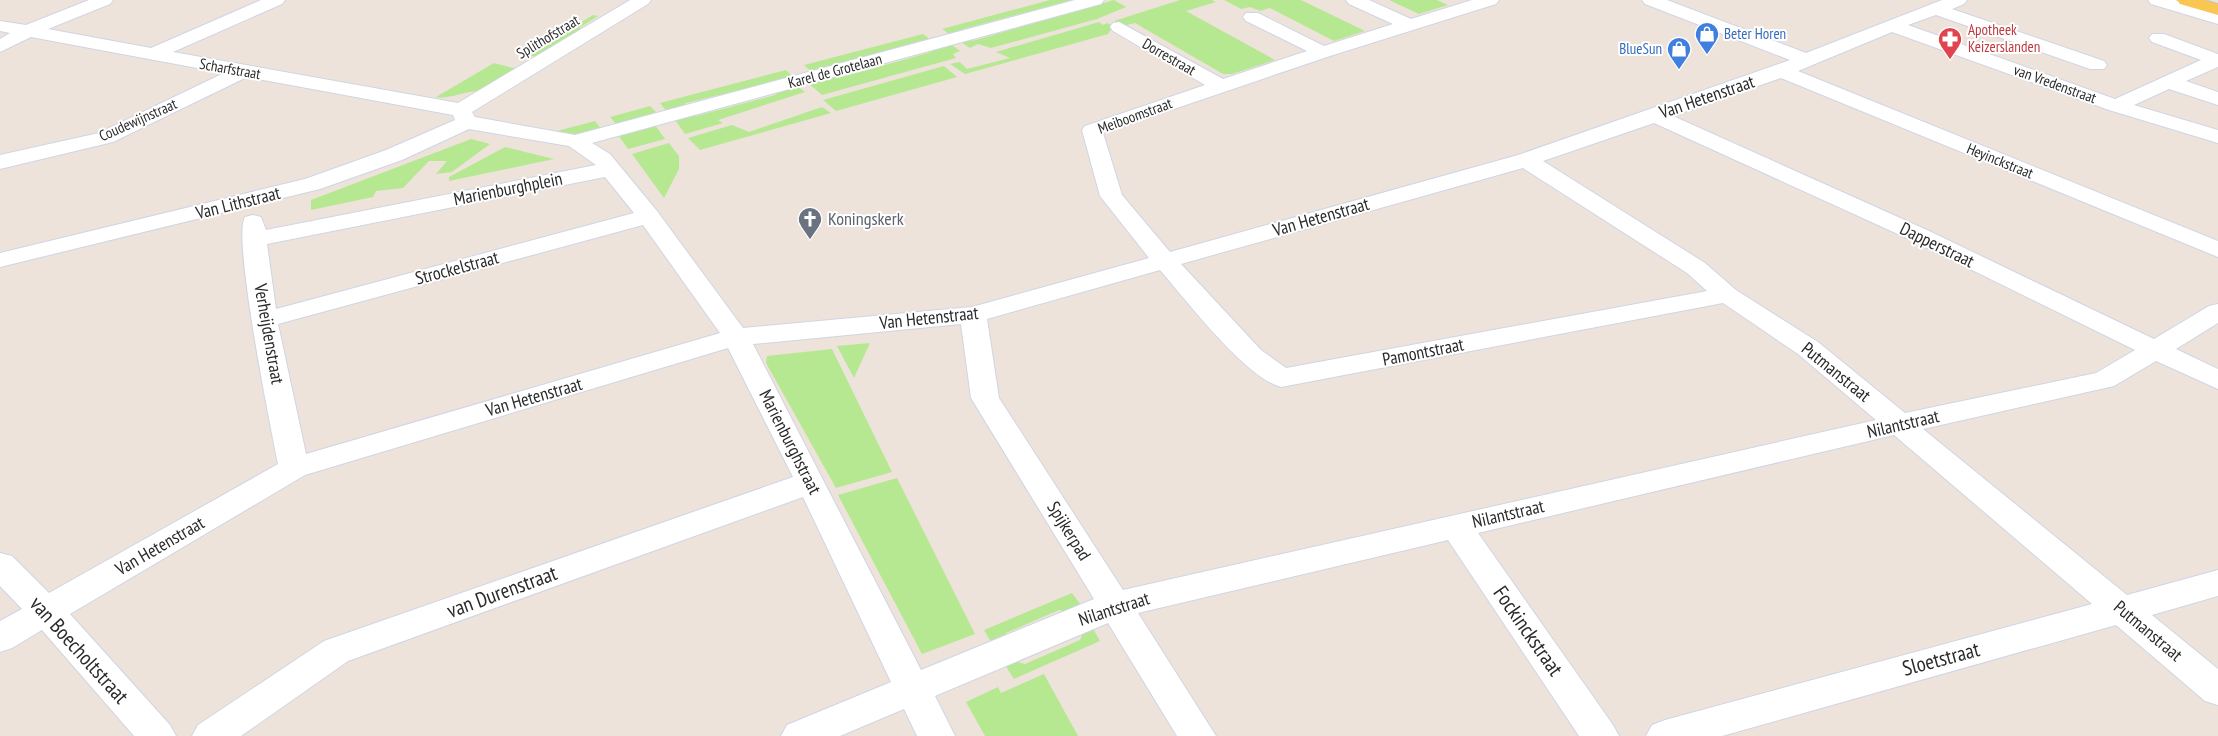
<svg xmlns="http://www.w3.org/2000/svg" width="2218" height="736" font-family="'PT Sans Narrow',sans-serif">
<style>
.green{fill:#b6e892}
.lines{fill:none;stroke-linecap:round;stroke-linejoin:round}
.minor-casing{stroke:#cfd5e4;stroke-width:2}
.major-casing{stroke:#c3c3c3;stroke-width:2}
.minor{fill:#fff;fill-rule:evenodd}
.major{fill:#fac652;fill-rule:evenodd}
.labels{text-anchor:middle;stroke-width:4;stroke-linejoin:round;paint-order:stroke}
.far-health-label{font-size:15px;fill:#be3a42;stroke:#fff;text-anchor:start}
.far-shop-label{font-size:15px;fill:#366cbe;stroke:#fff;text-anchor:start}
.far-street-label{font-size:15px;fill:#2a2a2a;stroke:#fff}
.street-label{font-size:18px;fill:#2a2a2a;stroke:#fff}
.worship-label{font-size:18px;fill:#5b616d;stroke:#fff;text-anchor:start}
.near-street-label{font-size:21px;fill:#2a2a2a;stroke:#fff}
</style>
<rect width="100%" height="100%" fill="#ede3da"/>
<path class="green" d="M 1050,0 L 1072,0 L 963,29 L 962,32 L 952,36 L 942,29 Z
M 1114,0 L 1126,7 L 1097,19 L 991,48 L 978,44 L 970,48 L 961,42 L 976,40 Z
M 1180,0 L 1212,0 L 1216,2 L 1186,11 L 1275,60 L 1232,74 L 1223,74 L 1135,23 L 1123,26 L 1114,21 Z
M 1224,0 L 1301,0 L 1365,31 L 1334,41 L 1270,8 L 1260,11 L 1250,7 L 1241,9 Z
M 1389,0 L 1437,0 L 1448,5 L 1419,14 Z
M 593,15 L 598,16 L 579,28 L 585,29 L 540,57 L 527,55 Z
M 1099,22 L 1103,25 L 1107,23 L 1113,26 L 1108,34 L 965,74 L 950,64 L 960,62 L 967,69 L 1010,58 L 996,52 Z
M 923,34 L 932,41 L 921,43 L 918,42 L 830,66 L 830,68 L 813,73 L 804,65 Z
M 951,44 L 960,51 L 953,54 L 956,58 L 822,95 L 808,83 L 832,76 L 842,77 L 931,52 L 932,49 Z
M 494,63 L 517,69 L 481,92 C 466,89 451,100 436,97 Z
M 944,66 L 957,77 L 836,111 L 823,100 Z
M 786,70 L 793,77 L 686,103 L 681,108 L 667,112 L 660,103 Z
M 797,86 L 805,92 L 718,120 L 723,123 L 685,134 L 675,120 L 686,115 L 696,116 L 775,95 L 781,90 Z
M 650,106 L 658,114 L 617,125 L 610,117 Z
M 822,107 L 831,113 L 700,150 L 688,138 L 732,125 L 749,132 Z
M 595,121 L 601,129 L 574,134 L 557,131 Z
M 655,125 L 665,139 L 628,149 L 618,135 Z
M 471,139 L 490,144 L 452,172 L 436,174 L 447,161 L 429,161 L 403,188 L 376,191 L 373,197 L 311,210 L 311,200 Z
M 669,143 L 679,156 L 679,169 L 664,198 L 632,154 Z
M 505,147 L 554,159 L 449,181 L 449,177 Z
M 870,343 L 854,378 L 837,346 Z
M 832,349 L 892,472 L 836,488 L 766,363 L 767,356 Z
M 897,478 L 975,634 L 922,654 L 838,495 Z
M 1072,593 L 1083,608 L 1072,613 L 1059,610 L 1006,633 L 1002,644 L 994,647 L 984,630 Z
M 1092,627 L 1100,641 L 1014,679 L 1005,665 L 1014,661 L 1025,664 L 1080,640 L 1084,630 Z
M 1044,674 L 1078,736 L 985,736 L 966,702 L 998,687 L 1001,693 Z"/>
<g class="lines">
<g class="minor-casing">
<path id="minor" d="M 89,0 L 113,0 L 110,4 L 48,29 L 151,48 L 261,0 L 285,0 L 282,4 L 173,52 L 458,103 L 630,0 L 651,0 L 648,4 L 472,112 L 475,117 L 575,135 L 1075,0 L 1104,0 L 1101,4 L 592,143 L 610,154 L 657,211 L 743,328 L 972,307 L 1149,258 L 1100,196 L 1082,130 L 1085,126 L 1205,85 L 1113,31 L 1110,27 L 1113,23 L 1119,22 L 1223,79 L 1307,51 L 1246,21 L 1243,17 L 1246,13 L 1258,13 L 1324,46 L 1393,24 L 1349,4 L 1346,0 L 1369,0 L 1411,19 L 1472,0 L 1499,0 L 1496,4 L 1330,56 L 1103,133 L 1122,195 L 1170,252 L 1518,155 L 1790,60 L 1645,4 L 1642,0 L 1667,0 L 1806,53 L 1942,0 L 1967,0 L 1964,4 L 1952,9 L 2104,61 L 2107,65 L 2104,69 L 2090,69 L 1936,15 L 1908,25 L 2115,99 L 2201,60 L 2152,42 L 2149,38 L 2152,34 L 2164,34 L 2218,54 L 2218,67 L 2186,81 L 2218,92 L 2218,105 L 2169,89 L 2134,105 L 2218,130 L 2218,143 L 2109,110 L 1892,32 L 1798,71 L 2218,241 L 2218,257 L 1781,78 L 1673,116 L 1927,230 L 2154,339 L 2209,306 L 2218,304 L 2218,323 L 2176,349 L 2218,369 L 2218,389 L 2156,361 L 2114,386 L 1923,429 L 2127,595 L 2218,570 L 2218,596 L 2152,615 L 2218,669 L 2218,705 L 2205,701 L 2116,625 L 1722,736 L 1646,736 L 1652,725 L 1665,720 L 2092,604 L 1894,435 L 1478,533 L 1613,725 L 1619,736 L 1579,736 L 1448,540 L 1138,613 L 1216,736 L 1177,736 L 1108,623 L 935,696 L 955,736 L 917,736 L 904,709 L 840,736 L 781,736 L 787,725 L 891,682 L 803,497 L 348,661 L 241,736 L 192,736 L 198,725 L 324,641 L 793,477 L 728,348 L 305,475 L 70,614 L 170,725 L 176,736 L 134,736 L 42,630 L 12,648 L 0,652 L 0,621 L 22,609 L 0,586 L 0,553 L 12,556 L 49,593 L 278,464 C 271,429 232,236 245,217 L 253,215 L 261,217 L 266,230 L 596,165 L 569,146 L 469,129 L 402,160 L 320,189 L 0,267 L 0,253 L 305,179 L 386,150 L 455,120 L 453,115 L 247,77 L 113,142 L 0,169 L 0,155 L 99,133 L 224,73 L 31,37 L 0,52 L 0,39 L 10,33 L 0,31 L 0,21 L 26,25 ZM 1654,123 L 1911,240 L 2135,350 L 2096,373 L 1905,413 L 1818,342 L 1736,290 L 1705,263 L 1543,161 ZM 1523,168 L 1687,273 L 1707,291 L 1286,368 L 1261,350 L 1181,264 ZM 605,177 L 634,213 L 276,309 L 267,244 ZM 643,225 L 720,333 L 306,454 L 278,324 ZM 1160,270 C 1186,300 1245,377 1281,387 L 1723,303 L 1798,354 L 1876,420 L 1123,590 L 999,398 L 987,319 ZM 961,324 L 971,398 L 1094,599 L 921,670 L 753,344 Z
M 2148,0 L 2175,0 L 2218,13 L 2218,24 L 2151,4 Z"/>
</g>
<g class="major-casing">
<path id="major" d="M 2177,0 L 2204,0 L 2218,4 L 2218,15 L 2180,4 Z"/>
</g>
<use href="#minor" class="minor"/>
<use href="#major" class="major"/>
</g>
<defs>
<g id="shop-pin" transform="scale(1.25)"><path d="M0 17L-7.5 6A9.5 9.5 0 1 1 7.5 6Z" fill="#3f7fe0" stroke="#fff"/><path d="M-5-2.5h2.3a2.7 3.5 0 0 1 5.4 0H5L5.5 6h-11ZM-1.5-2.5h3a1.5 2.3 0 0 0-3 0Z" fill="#fff"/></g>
<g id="pharmacy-pin" transform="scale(1.25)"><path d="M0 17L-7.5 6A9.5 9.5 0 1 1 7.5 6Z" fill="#e0444e" stroke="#fff"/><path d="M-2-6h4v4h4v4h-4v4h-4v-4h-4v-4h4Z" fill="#fff"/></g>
<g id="church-pin" transform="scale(1.25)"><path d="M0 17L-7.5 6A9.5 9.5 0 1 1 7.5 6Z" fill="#6b7280" stroke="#fff"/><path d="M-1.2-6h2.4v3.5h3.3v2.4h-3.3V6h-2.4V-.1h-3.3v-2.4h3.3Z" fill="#fff"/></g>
</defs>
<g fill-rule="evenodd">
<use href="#shop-pin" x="1707" y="34"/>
<use href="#pharmacy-pin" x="1950" y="39"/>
<use href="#shop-pin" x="1679" y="49"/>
<use href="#church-pin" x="810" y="219"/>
</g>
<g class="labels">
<g class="far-health-label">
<text x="1968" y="35">Apotheek<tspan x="1968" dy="17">Keizerslanden</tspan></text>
</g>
<g class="far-shop-label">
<text x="1724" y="39">Beter Horen</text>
<text x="1662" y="54" text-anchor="end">BlueSun</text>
</g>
<g class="far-street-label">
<text transform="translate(548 37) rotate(-31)" y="5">Splithofstraat</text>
<text transform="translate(1169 57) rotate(30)" y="5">Dorrestraat</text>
<text transform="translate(230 69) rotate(10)" y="5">Scharfstraat</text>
<text transform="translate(835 71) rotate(-15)" y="5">Karel de Grotelaan</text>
<text transform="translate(2055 84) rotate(20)" y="5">van Vredenstraat</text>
<text transform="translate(1135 116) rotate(-20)" y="5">Meiboomstraat</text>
<text transform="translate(138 120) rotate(-24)" y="5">Coudewijnstraat</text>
<text transform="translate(2000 161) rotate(22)" y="5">Heyinckstraat</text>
</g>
<g class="street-label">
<text transform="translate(1707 97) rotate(-19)" y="6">Van Hetenstraat</text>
<text transform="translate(508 189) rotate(-11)" y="6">Marienburghplein</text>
<text transform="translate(238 203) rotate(-14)" y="6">Van Lithstraat</text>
<text transform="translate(1321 217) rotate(-16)" y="6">Van Hetenstraat</text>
<text transform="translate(1937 245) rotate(26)" y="6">Dapperstraat</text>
<text transform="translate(457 268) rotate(-15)" y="6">Strockelstraat</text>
<text transform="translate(929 318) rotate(-6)" y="6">Van Hetenstraat</text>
<text transform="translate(269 334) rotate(80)" y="6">Verheijdenstraat</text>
<text transform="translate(1423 352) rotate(-11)" y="6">Pamontstraat</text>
<text transform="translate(1836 372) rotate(39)" y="6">Putmanstraat</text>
<text transform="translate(534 397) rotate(-16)" y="6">Van Hetenstraat</text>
<text transform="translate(1903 424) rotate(-13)" y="6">Nilantstraat</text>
<text transform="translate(790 442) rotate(63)" y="6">Marienburghstraat</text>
<text transform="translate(1508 514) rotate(-13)" y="6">Nilantstraat</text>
<text transform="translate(1069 531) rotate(58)" y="6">Spijkerpad</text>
<text transform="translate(160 546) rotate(-30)" y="6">Van Hetenstraat</text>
<text transform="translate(1114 609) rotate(-18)" y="6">Nilantstraat</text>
<text transform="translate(2148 631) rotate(40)" y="6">Putmanstraat</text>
</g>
<g class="worship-label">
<text x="828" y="225">Koningskerk</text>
</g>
<g class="near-street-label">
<text transform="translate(502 592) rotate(-20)" y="7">van Durenstraat</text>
<text transform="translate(1528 631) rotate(55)" y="7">Fockinckstraat</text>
<text transform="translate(79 650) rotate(48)" y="7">van Boecholtstraat</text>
<text transform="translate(1941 659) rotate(-15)" y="7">Sloetstraat</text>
</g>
</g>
</svg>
